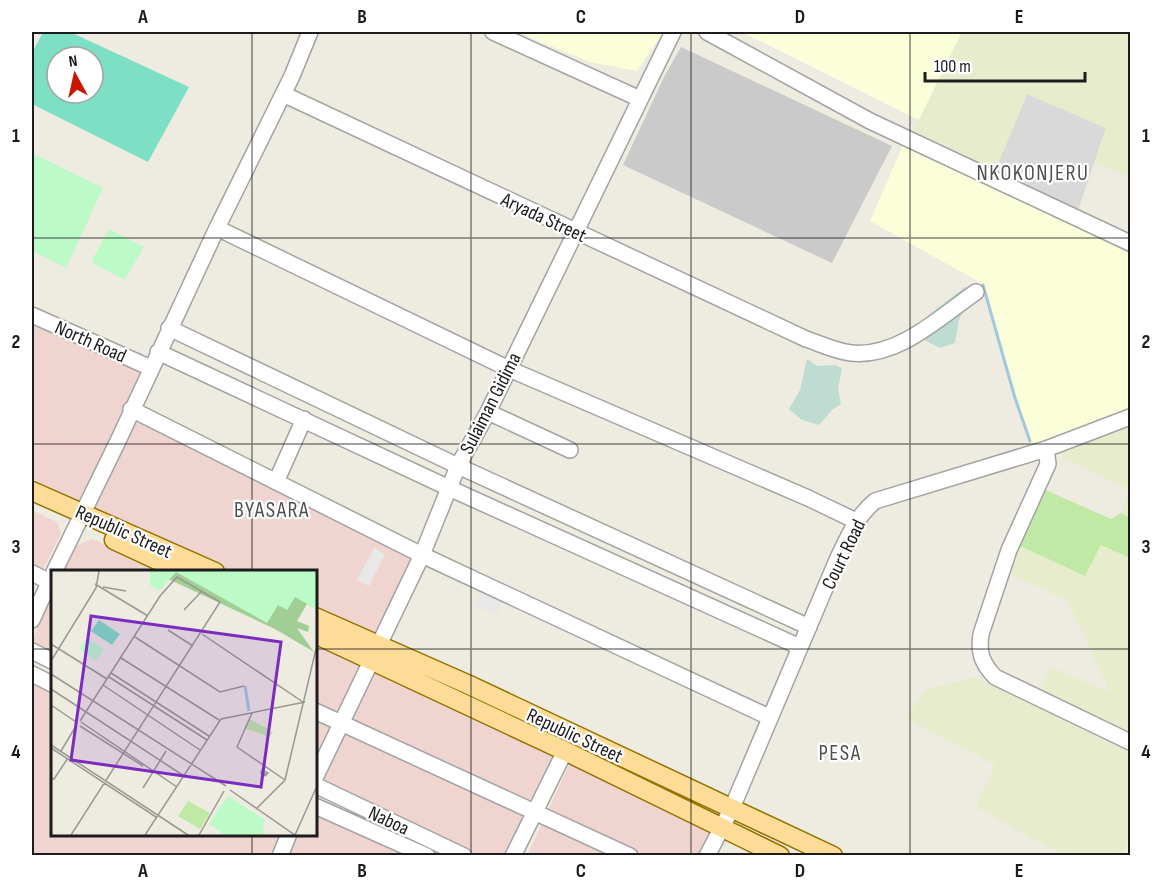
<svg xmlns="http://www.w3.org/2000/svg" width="1162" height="887" font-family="'Sofia Sans Condensed',sans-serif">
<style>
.residential{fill:#dad9d9}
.commercial{fill:#efd4d0}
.education{fill:#fbffd9}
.religious{fill:#cacaca}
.farmland{fill:#e7edcc}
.grass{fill:#c0e9a6}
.wetland{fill:#bedcd1}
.park{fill:#bcfac8}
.pitch{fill:#7ddfc4;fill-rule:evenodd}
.parking{fill:#e8e8e8}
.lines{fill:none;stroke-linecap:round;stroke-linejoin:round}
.stream{stroke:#a1c8dc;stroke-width:3}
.minor-casing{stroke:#a3a3a3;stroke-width:18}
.major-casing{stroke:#947300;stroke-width:21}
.minor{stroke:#fff;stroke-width:15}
.major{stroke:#fddc97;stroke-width:18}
.grid{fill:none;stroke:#1c1c1c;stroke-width:1.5;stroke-opacity:0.55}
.labels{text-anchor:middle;stroke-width:4.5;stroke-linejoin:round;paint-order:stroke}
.street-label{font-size:20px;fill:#1c1c1c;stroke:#fff}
.quarter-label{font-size:22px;letter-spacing:1.5px;fill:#4f4f4f;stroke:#fff}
.inset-river{fill:none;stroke:#a1c8dc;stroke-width:3}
.inset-road{fill:none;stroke:#9a9892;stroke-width:1.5}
.view{fill:#7b2cbf;fill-opacity:0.15;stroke:#7b2cbf;stroke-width:3}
.inset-edge{fill:none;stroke:#1c1c1c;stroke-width:3}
.neatline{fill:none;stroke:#1c1c1c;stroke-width:2}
.grid-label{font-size:20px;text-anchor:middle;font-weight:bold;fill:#1c1c1c}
</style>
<rect width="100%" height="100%" fill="#eeebe1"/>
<path class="residential" d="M 1027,94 L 1106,128 L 1078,211 L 994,172 Z"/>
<path class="commercial" d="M 32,317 L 149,372 L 127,416 L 417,560 L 381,642 L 315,611 L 315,572 L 232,572 L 32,479 Z
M 32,510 L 57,522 L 61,533 L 32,592 Z
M 93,539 L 163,572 L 63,572 L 75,546 Z
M 52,594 L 52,651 L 32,641 Z
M 315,644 L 359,665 L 315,760 Z
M 371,664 L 556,757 L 506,855 L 464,855 L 315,781 Z
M 32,674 L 52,684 L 52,834 L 315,834 L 315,806 L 429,855 L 32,855 Z
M 570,763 L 716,835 L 705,855 L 527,856 Z"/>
<path class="education" d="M 521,32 L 663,32 L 637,71 L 590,62 L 531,38 Z
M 742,32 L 962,32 L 919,120 Z
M 904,143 L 1130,254 L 1130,414 L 1032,447 L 981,283 L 870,221 Z"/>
<path class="religious" d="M 681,47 L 892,146 L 832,263 L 623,165 L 664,77 Z"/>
<path class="farmland" d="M 962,32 L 1130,32 L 1130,177 L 1095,163 L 1106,128 L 1027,94 L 996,169 L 912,134 Z
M 1130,426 L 1130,518 L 1121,513 L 1129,489 L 1061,457 L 1066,448 Z
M 1014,543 L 1085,575 L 1101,545 L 1130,558 L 1130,738 L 1038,696 L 1051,667 L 1110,692 L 1068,601 L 1005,572 Z
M 974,677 L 1130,749 L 1130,836 L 1122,855 L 1054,855 L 1056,851 L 976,807 L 995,765 L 906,718 L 925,690 Z"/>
<path class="grass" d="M 1041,488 L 1111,519 L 1121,513 L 1130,518 L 1130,558 L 1101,545 L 1085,576 L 1014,543 Z"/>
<path class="wetland" d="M 965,287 L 972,292 L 959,320 L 955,343 L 940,348 L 923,339 L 927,316 Z
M 807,359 L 817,366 L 835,365 L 842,368 L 838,389 L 841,404 L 832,410 L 819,425 L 802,420 L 789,409 L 800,390 Z"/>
<path class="park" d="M 32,153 L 103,188 L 66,268 L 32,251 Z
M 109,229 L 144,247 L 124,280 L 91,262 Z"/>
<path class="pitch" d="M 43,32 L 70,32 L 189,87 L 148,162 L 32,104 L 32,53 ZM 57,57 L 93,57 L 93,93 L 57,93 Z"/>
<path class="parking" d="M 374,548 L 385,554 L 369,586 L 357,580 Z
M 480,592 L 502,602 L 496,615 L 474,605 Z"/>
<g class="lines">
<path class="stream" d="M 983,285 L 1015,398 L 1030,441"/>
<g class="minor-casing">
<path id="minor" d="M 493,32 L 640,99
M 707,32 L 870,121 L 1130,243
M 283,94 L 806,339 C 821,344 835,351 851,353 C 898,358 940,317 976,292
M 217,228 L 509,369 L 808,498 L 856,521
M 32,315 L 151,368
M 169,328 L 458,466 L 809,627
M 158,352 L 449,488 L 800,647
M 131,409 L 422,555 L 769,717
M 488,412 L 570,450
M 1046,449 L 1048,464 L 1009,550 L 981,634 C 978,653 982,663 995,677 L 1130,742
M 276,482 L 304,419
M 54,572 L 118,441 L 217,228 L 292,76 L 310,32
M 32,573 L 52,583
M 32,620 L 52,576
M 32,651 L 52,661
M 32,674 L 52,684
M 315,711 L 630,856
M 315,778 L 422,555 L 458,466 L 488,412 L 673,32
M 315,785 L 464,856
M 315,806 L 427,856
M 280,856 L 289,834
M 513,856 L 565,751
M 707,856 L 732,808 L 837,560 C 848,537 856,517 875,501 L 1046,449 L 1130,417"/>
</g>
<g class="major-casing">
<path id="major" d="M 32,491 L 215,572
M 114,540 L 183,572
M 315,617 L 467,684 L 833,856
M 315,634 L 565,751 L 780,856"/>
</g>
<use href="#minor" class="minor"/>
<use href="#major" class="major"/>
</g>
<path class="grid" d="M 252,32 L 252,572M 471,32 L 471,856M 691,32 L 691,856M 910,32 L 910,856M 32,238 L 1130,238M 32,444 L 1130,444M 32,649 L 52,649M 315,649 L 1130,649M 252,834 L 252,856"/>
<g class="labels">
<g class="street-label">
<text transform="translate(544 217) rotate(25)" y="7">Aryada Street</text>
<text transform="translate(91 341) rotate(24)" y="7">North Road</text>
<text transform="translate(490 403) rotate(-63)" y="7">Sulaiman Gidima</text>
<text transform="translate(124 531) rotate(24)" y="7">Republic Street</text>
<text transform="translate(843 554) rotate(-64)" y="7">Court Road</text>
<text transform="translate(575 735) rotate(25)" y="7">Republic Street</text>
<text transform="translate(389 820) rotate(25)" y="7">Naboa</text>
</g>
<g class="quarter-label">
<text x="1033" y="180">NKOKONJERU</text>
<text x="272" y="517">BYASARA</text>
<text x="840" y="760">PESA</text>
</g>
</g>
<g transform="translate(51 570)">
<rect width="266" height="266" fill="#eeebe1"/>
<path d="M 199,149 L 222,162 L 219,167 L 193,158 ZM 137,231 L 159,243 L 149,259 L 127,246 Z" fill="#c0e9a6"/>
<path d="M 100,1 L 265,1 L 265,39 L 256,34 L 246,51 L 258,56 L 257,62 L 246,58 L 263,82 L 224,59 Z" fill="#a0ce95"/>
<path d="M 99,1 L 265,1 L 265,39 L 244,27 L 236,40 L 227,35 L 216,53 L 125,2 L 108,21 L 99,15 ZM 36,68 L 53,79 L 45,91 L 28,79 ZM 177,226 L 213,249 L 212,265 L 174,265 L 158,254 Z" fill="#bcfac8"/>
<path d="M 48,50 L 69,64 L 61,75 L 40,61 Z" fill="#7ddfc4"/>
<path class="inset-river" d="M 194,116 L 198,141"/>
<path class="inset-road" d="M 44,14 L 97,46M 52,17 L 75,21M 133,40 L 150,22M 117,60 L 142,76M 151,64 L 252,132M 84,67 L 169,122 L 193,116M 0,74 L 56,109M 70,88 L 168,150M 0,91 L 45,18 L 48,1M 60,103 L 158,166M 0,104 L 175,216M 58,107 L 156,170M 52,115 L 149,180M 0,119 L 133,206M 0,135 L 25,152M 201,143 L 186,177 L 234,210M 30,152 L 126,217M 29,156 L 92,196M 0,175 L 137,265M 0,178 L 105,247M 10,181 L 25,156M 214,206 L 213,205 L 214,204 L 210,203 L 211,200 L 217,203 L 214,206M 0,208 L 3,209 L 17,188M 92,218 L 115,181M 179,220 L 244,265 L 265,218M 205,239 L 234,210 L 265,79M 20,265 L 169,32 L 126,7 L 109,26 L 29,151M 94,265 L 170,149 L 254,132M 148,265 L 173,221"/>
<path class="view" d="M 40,46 L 230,72 L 210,217 L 20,190 Z"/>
<rect width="266" height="266" class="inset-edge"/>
</g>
<rect width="1162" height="887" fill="none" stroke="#ffffff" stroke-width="66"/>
<g transform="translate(75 75) rotate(352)"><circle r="28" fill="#ffffff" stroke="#a4a4a4" stroke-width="1.5"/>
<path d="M0-4.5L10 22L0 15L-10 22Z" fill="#c81600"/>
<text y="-9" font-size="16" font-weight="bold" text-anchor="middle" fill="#1c1c1c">N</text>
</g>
<path d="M925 72v9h160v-9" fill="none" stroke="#1c1c1c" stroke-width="3"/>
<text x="934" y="72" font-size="18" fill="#1c1c1c" stroke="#ffffff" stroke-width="4.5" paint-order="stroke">100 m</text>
<rect x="33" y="33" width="1096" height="821" class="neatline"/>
<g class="grid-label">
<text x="143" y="23">A</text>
<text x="362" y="23">B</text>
<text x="581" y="23">C</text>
<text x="800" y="23">D</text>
<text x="1019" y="23">E</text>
<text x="16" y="142">1</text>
<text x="1146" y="142">1</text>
<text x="16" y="348">2</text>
<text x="1146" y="348">2</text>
<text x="16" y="553">3</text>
<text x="1146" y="553">3</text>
<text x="16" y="758">4</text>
<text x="1146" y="758">4</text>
<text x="143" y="877">A</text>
<text x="362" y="877">B</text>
<text x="581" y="877">C</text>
<text x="800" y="877">D</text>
<text x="1019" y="877">E</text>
</g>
</svg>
